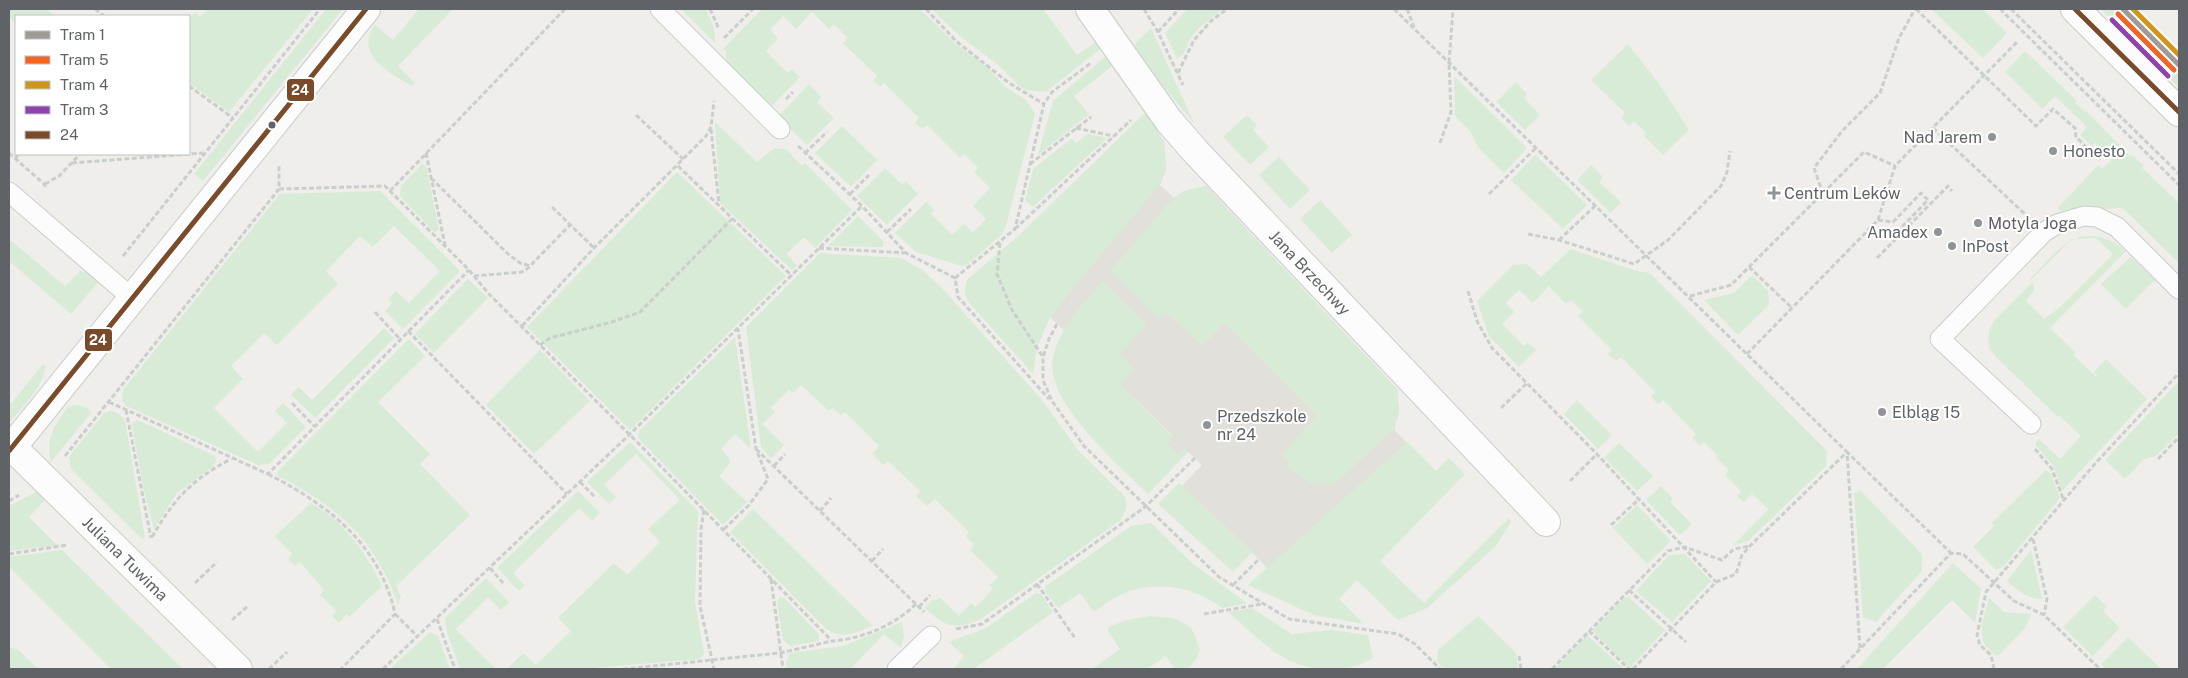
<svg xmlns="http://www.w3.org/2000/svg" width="2188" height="678" font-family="'Public Sans',sans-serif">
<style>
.education{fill:#e2e0da}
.green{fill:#d8ebd6}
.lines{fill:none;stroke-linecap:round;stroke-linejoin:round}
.service-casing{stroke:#cbcccc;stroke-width:21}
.minor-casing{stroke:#cbcccc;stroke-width:30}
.tertiary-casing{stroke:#cbcccc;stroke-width:30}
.path{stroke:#cacfcc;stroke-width:3;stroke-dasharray:5 2.5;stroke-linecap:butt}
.service{stroke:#fdfcfc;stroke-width:19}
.minor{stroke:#fdfcfc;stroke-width:28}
.tertiary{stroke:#fdfcfc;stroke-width:28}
.bus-1-casing{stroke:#fff;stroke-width:9}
.bus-1{stroke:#7a4b2a;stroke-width:5}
.tram-1-casing{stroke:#fff;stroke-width:9}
.tram-2-casing{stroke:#fff;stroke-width:9}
.tram-3-casing{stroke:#fff;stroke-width:9}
.tram-4-casing{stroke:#fff;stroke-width:9}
.tram-1{stroke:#9f9b97;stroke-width:5}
.tram-2{stroke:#f26522;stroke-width:5}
.tram-3{stroke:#d1951a;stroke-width:5}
.tram-4{stroke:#8e44ad;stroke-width:5}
.bus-dot{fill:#5f6368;stroke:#fff;stroke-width:2}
.poi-dot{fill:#919496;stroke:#fff;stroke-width:2}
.labels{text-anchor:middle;stroke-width:4;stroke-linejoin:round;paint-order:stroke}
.poi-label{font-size:16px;fill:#5f6368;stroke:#fff;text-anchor:start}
.street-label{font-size:16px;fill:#5f6368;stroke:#fff}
.line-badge{stroke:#fff;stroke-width:2}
.badge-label{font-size:14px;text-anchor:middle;font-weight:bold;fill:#fff}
</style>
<rect width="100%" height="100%" fill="#efeeea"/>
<path class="education" d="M 1164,140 L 1166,170 L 1160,185 L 1174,198 L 1184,191 L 1206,186 L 1397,389 L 1399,412 L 1394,430 L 1436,471 L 1304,607 L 1252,552 L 1182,486 L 1202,465 L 1185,449 L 1178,456 L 1166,444 L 1173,436 L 1050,317 Z"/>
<path class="green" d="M 9,9 L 47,9 L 55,16 L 16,16 L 16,24 L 9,17 Z
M 208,9 L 313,9 L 229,112 L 189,83 L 189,19 L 195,12 L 200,17 Z
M 326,9 L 343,9 L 203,181 L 194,174 Z
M 419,9 L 453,9 L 398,66 L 414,82 L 413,86 C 390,74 353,54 375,25 L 393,40 Z
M 681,9 L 706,9 L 714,28 L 715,43 Z
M 762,9 L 920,9 L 957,45 L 989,68 L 1004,86 L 1026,100 L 1035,114 L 1005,229 L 1001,235 L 968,264 L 962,266 L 916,252 L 895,233 L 926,202 L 935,210 L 931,214 L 952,235 L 964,224 L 973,232 L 986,219 L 973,206 L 990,188 L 974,172 L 978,168 L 964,154 L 960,158 L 927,125 L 923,129 L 915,123 L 919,118 L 884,83 L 880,87 L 873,80 L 877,76 L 843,43 L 848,38 L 834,24 L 829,29 L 812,12 L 796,29 L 783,16 L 770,30 L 778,39 L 766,51 L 788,73 L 792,69 L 800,77 L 770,108 L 726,65 L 726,52 L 723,49 Z
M 931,9 L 1043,9 L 1077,55 L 1096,42 L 1100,49 L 1046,92 L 1025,90 L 1019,86 L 996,63 L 961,37 Z
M 1187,9 L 1223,9 C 1212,17 1201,25 1192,36 C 1186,45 1187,53 1177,59 L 1165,33 Z
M 1931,9 L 1983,9 L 2007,33 L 1983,58 Z
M 2101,9 L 2113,9 L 2179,75 L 2179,87 Z
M 1151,28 L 1194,123 L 1163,86 L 1134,45 Z
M 1628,44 L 1660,85 L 1689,130 L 1663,155 L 1644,136 L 1646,133 L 1634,121 L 1629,126 L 1621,118 L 1625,113 L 1591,80 Z
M 2025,51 L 2077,101 L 2075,103 L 2085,112 L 2086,111 L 2130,156 L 2132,155 L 2144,166 L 2142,168 L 2179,203 L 2179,263 L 2123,208 L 2061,211 L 2058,208 L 2098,165 L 2102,169 L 2112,159 L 2095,143 L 2092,146 L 2080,135 L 2087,127 L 2055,96 L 2042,109 L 2005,72 Z
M 1105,57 L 1112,66 L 1074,96 L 1089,114 L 1038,155 L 1053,101 Z
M 1454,76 L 1527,148 L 1504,173 L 1477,146 L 1471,132 L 1455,116 Z
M 1516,82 L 1527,94 L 1524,98 L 1540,115 L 1525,130 L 1496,102 Z
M 809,84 L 821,97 L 817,102 L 834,118 L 807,145 L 778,117 Z
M 1145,113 C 1165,135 1171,156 1160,184 L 1050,317 L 1037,347 L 1033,374 L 970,304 C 964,295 963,289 968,279 L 1017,237 Z
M 1247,115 L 1257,125 L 1253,130 L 1269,147 L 1250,165 L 1223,137 Z
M 715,122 L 757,162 L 775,148 L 786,149 L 802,166 L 805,163 L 852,210 L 815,248 L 804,237 L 787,254 L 797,266 L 792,270 L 720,203 Z
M 842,126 L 877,160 L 851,187 L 815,153 Z
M 1088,134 L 1107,138 L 1033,207 L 1025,200 L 1033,169 L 1072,138 L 1076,143 Z
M 1535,155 L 1587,205 L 1563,229 L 1511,180 Z
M 1279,157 L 1310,190 L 1290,209 L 1259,175 Z
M 422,164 L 426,166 L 439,229 L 435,233 L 400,196 L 401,186 Z
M 1591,165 L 1603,177 L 1599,182 L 1621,202 L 1610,213 L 1577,180 Z
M 885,168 L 902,185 L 906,181 L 918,194 L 887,225 L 857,196 Z
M 677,172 L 786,276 L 630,430 L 527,327 Z
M 1206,186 L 1397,389 L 1399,412 L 1393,430 L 1337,482 C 1315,489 1303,480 1287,466 L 1290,462 L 1282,454 L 1317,416 L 1225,323 L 1202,346 L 1168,314 L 1157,317 L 1111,270 L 1173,198 L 1184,191 Z
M 380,191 L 460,271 L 403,329 L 385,311 L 392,303 L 388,299 L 396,291 L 409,303 L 440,271 L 394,226 L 373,247 L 360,236 L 326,271 L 338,284 L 277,345 L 264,333 L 231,366 L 243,379 L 214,408 L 258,452 L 287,423 L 275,411 L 283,403 L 306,427 L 269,464 L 258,465 L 126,406 L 122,401 L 123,390 L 280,194 Z
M 1320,200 L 1352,235 L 1332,253 L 1300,219 Z
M 858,216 L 883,241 L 883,247 L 828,246 Z
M 2084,236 C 2102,235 2113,240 2126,251 L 2050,328 L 2075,352 L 2073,355 L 2095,376 L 2097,375 L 2094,372 L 2106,359 L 2147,399 L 2062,491 L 2054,467 L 2035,444 L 2039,439 L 2060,459 L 2081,436 L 2060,416 L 2058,417 L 1996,357 L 1990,349 L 1988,341 L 1989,331 L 1994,321 L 2033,282 L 2034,290 L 2026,301 L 2044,319 L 2059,308 L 2113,254 L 2096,238 L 2072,239 L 2031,280 L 2030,279 C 2046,263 2061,241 2084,236 Z
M 9,239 L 65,286 L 80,271 L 86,272 L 98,282 L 71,314 L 9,261 Z
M 1571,249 L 1637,271 L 1650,273 L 1827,451 L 1826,466 L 1748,541 L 1732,546 L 1768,510 L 1767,508 L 1752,494 L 1744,502 L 1737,496 L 1741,491 L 1725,475 L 1729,470 L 1716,457 L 1717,455 L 1704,442 L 1700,446 L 1692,438 L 1696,434 L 1663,400 L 1658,404 L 1651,397 L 1655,392 L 1621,357 L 1616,361 L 1608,354 L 1612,350 L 1578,316 L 1583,312 L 1571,300 L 1566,304 L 1549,286 L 1533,303 L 1519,290 L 1506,303 L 1514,312 L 1502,324 L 1524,346 L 1528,343 L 1536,350 L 1519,367 L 1489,336 L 1477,301 L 1513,265 L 1527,264 L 1541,277 Z
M 820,253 L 901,258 L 922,270 L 940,286 L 1042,400 L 1077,449 L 1125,497 L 1127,506 L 1121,520 L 979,620 C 954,631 943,625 925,608 L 933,599 L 935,601 L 939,597 L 959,616 L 971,603 L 976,607 L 993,589 L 990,585 L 998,577 L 970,550 L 974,545 L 966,537 L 969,532 L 935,499 L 927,506 L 916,496 L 920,491 L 888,461 L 883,465 L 872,454 L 879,446 L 845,412 L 841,415 L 833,408 L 829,411 L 801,385 L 793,393 L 789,390 L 771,408 L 775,412 L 763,424 L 784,445 L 771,459 L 761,447 L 746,327 Z
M 2131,257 L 2155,280 L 2126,309 L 2101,284 Z
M 1752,275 L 1768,291 L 1769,305 L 1738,335 L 1704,300 L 1734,293 Z
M 468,279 L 488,298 L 434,353 L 415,334 Z
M 1103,281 L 1147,325 L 1120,354 L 1135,369 L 1120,385 L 1173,437 L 1166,444 L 1178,456 L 1185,449 L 1188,452 L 1148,494 C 1120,467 1043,400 1053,357 C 1060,326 1083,304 1103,281 Z
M 384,328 L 394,338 L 315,418 L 291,394 L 299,387 L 312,400 Z
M 735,337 L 751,449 L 735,434 L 721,449 L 729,458 L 730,463 L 719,476 L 747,502 L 723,525 L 638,438 L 639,431 Z
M 409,339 L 425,356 L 378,402 L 430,454 L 420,464 L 470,515 L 396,586 L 401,596 L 398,604 C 375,539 338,507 278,476 L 277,472 Z
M 540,350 L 590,401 L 534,454 L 486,405 Z
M 44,363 C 50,381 20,409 9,423 L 9,406 Z
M 2179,381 L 2179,433 L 2156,456 L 2144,459 L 2125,479 L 2105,460 Z
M 1577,400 L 1612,435 L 1598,449 L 1564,414 Z
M 77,405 L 85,407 L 92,412 L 51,462 C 45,439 54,425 68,407 Z
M 110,411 L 116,412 L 125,420 L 145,538 L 142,539 L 71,469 L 69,457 L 104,413 Z
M 138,420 L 215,456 L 216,461 L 212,467 L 177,493 L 154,529 L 143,487 L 132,425 L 133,422 Z
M 1407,442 L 1436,471 L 1449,458 L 1465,474 L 1380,561 L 1424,603 L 1509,518 L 1511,522 L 1495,547 L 1427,608 L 1398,620 L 1357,580 L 1339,599 L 1364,624 L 1314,615 L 1248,585 Z
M 629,443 L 632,444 L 698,511 L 695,602 L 704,654 L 699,659 L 581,669 L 507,669 L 523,653 L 536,665 L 571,631 L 558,618 L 614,563 L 627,575 L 660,542 L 648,529 L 680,500 L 636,454 L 604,485 L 616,497 L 609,504 L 587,482 Z
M 1619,443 L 1653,476 L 1637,491 L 1604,458 Z
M 2046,470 L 2051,474 L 2060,498 L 2004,566 L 1996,570 L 1973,547 L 1994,526 L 1992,523 Z
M 1179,483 L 1252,552 L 1233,572 L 1158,504 Z
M 1661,486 L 1673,499 L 1670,502 L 1692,524 L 1680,535 L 1646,500 Z
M 1860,490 L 1922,554 L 1922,571 L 1876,622 L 1863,617 L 1854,494 Z
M 38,491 L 45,500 L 29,517 L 57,545 L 9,551 L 9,506 Z
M 578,491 L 600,513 L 592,521 L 579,508 L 513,573 L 525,586 L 519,591 L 497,568 Z
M 311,503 C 344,522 366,552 382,586 L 349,617 L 347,614 L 339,623 L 332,616 L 336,611 L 320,595 L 324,590 L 300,562 L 295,566 L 288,559 L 292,554 L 275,536 Z
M 1637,505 L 1671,541 L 1647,564 L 1613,528 Z
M 753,509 L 873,626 C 854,633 841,641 824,627 L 730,532 Z
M 1151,523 L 1192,563 L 1247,603 L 1222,608 C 1193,586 1154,579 1120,595 C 1111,599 1103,606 1094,612 L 1080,593 L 1058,608 L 1045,591 L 1046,586 L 1131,526 Z
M 62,550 L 183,669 L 111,669 L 9,567 L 9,557 Z
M 2031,550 L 2042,599 C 2028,599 2017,590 2007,581 Z
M 1685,554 L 1711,581 L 1672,622 L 1636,591 L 1669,555 Z
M 1953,563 L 1981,589 L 1975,623 L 1952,600 L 1883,669 L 1857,669 Z
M 486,578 L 509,602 L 501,610 L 488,597 L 456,629 L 496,669 L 460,669 L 447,632 L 445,618 Z
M 1036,593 L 1041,594 L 1053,612 L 976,667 L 977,669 L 954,669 L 964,656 L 949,642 L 986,628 Z
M 2095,595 L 2107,607 L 2103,611 L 2120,628 L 2093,656 L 2063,627 Z
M 780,597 L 784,598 L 819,634 L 819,641 L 790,646 L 783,640 L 777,602 Z
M 1628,597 L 1665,630 L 1630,668 L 1592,631 L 1623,599 Z
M 1989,598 L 2004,612 L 2032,614 L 2024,629 L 1998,656 C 1972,641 1983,622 1989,598 Z
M 1252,608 L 1292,634 L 1331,630 L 1368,635 L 1373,658 C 1358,667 1346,669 1329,669 C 1283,669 1261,640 1228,612 Z
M 1150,616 L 1173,618 L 1191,627 L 1200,649 L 1197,658 L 1188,669 L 1175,669 L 1166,656 L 1147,669 L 1092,669 L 1120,649 L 1108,631 L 1109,627 L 1126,620 Z
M 1478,616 L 1516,653 L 1518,669 L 1445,669 L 1437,662 L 1438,650 Z
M 902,622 L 904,636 L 901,648 L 884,634 L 850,669 L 787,669 L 786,662 L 790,653 L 843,646 Z
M 430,632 L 438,636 L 450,669 L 390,669 Z
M 1587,635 L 1624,669 L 1555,669 Z
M 2128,637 L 2161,669 L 2106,669 L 2101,664 Z
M 9,647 L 19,650 L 38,669 L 9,669 Z"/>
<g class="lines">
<g class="service-casing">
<path id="service" d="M 660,9 L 780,129
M 9,192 L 132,298
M 2031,424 L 1940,339 L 2044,232 L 2057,224 L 2084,216 L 2097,217 L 2117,227 L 2179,289
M 897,669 L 931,636"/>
</g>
<g class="minor-casing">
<g id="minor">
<path id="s1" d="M 1090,9 L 1169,121 L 1196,152 L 1546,522"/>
<path id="s2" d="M 12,447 L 238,669"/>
<path d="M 9,451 L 366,9"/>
</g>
</g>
<g class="tertiary-casing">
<path id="tertiary" d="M 2075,9 L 2179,112"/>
</g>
<path class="path" d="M 95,9 L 104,16
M 710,9 L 719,29
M 926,9 L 956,41 L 1009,83 L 1044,104
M 1144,9 L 1158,32 L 1183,85
M 1394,9 L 1847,452 L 1860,649
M 1407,9 L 1414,27
M 1916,9 L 2036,126 L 2053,109 L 2075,128 L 2076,137 L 2100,160
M 2000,9 L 2179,185
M 2011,9 L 2179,174
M 1158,32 L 1179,9
M 724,38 L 753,9
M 1178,73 L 1194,40 L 1211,21 L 1227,9
M 189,86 L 233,118
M 786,99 L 793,92
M 636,115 L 683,159
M 1076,128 L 1113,136
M 1933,128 L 2026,215
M 711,129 L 719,204
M 1440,143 L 1451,112 L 1449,63 L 1453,9
M 798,146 L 862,206 L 906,253 L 955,278 L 958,297 L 1049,399
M 9,153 L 44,184 L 46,188
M 426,153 L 445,245
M 805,153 L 827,132
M 15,159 L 19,154
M 72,163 L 203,153
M 1030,164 L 1091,117
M 678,166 L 792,276
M 431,178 L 508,254 L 520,263 L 530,266
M 45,184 L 59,176 L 80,154
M 279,189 L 385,186 L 469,270 L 489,294 L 639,444 L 832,641 C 862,639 895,625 916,604
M 390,191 L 565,9
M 850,194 L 869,175
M 1489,194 L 1537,147
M 1823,194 L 1814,168 L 1842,131 L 1880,93 L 1899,38 L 1915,9
M 552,207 L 594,248
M 1878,220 L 1893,222 L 1921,193 L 1928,200 L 1898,231 L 1906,238
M 1015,229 L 1131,120
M 887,232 L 911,209
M 1528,234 L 1559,240 L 1634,264 L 1668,240 L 1721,186 L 1727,172 L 1730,151
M 1559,240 L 1596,205
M 1000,243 L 997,274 L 1012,310 L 1043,357
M 819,248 L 906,253
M 123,256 L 320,9
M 1877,258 L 1948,186 L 1952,191
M 1749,267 L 1792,308
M 474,276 L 522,272 L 527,269 L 570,225
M 955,278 L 1015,229 L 1044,104 L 1052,92 L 1091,63
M 1468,291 L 1477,321 L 1492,348 L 1593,450 L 1716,582
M 1690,296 L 1731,285 L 1864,152 L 1895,166
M 375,312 L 400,339
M 1057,324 L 1049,339 L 1043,357 L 1043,380 L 1052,401 L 1084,446 L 1219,577 L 1289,619 L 1398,634 L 1415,644 L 1440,669
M 522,326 L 594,248 L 706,136 L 711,127 L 714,101
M 408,331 L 567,494
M 540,345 L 550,338 L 612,322 L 640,312 L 732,219
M 1747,354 L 1878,220 L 1895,166 L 2017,42
M 109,402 L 268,474 L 469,270
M 292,403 L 314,426
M 1501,408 L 1527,383
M 126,410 L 151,538
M 756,449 L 924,612
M 2035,449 L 2052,469 L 2064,501
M 65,456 L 279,189 L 279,165
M 2158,459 L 2179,437
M 774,466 L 785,454
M 268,474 C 328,505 380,544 395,614 L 341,669
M 1570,481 L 1596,455
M 580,482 L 596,498
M 9,501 L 19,495
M 704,510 L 701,529 L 700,606 L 714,669
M 820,511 L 831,498
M 1611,525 L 1639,499
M 724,529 L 749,505 L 768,479 L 756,449 L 738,329
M 152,537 C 174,499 191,480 231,459
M 2033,539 L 2047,599 L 2044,615
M 9,554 L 67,545
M 872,561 L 883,549
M 490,568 L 505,585
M 771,579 L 783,669
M 195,583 L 217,562
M 1037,584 L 1075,638
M 1233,585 L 1259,559
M 1629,590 L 1686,642
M 919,607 L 930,595
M 395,614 L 417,636
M 1204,614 L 1262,604
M 437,619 L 455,669
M 232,620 L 249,605
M 956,629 L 982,624 L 1145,507 L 1195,458
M 1589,631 L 1629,669
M 1519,656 L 1521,669
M 269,669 L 287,652
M 383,669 L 629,435 L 862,206
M 623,669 L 780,653 L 832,641
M 1552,669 L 1668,551 L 1684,547 L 1722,560 L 1734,549 L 1750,546
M 1633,669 L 1716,582 L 1736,574 L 1742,555 L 1750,546 L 1847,452 L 1951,553
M 1841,669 L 1951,553 L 1963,554 L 2014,601 L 2044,615 L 2100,669
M 1994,669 L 1991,655 L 1980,645 L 1977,635 L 1986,592 L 2093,466 L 2179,373"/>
<use href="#service" class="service"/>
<use href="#minor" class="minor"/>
<use href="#tertiary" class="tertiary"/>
<g class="bus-1-casing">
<path id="bus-1" d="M 2075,9 L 2179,112
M 9,451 L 366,9"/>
</g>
<use href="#bus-1" class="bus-1"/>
<g class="tram-1-casing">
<path id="tram-1" d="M 2123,9 L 2179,65"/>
</g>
<g class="tram-2-casing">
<path id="tram-2" d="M 2118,14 L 2174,70"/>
</g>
<g class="tram-3-casing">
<path id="tram-3" d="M 2133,9 L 2179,55"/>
</g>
<g class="tram-4-casing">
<path id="tram-4" d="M 2112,20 L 2168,76"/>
</g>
<use href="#tram-1" class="tram-1"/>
<use href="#tram-2" class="tram-2"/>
<use href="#tram-3" class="tram-3"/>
<use href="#tram-4" class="tram-4"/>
</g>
<circle class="bus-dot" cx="272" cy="125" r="4.5"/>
<g class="poi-dot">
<circle cx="1992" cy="137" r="5"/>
<circle cx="2053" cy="151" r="5"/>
<path d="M1771.5 185.5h5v5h5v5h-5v5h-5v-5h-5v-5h5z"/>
<circle cx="1978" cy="223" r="5"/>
<circle cx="1938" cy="232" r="5"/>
<circle cx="1952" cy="246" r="5"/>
<circle cx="1882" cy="412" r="5"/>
<circle cx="1207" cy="425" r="5"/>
</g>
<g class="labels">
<g class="poi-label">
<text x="1982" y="143" text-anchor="end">Nad Jarem</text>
<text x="2063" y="157">Honesto</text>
<text x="1784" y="199">Centrum Leków</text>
<text x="1988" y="229">Motyla Joga</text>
<text x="1928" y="238" text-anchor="end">Amadex</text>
<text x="1962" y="252">InPost</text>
<text x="1892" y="418">Elbląg 15</text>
<text x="1217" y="422">Przedszkole<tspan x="1217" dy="18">nr 24</tspan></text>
</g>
<g class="street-label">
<text dy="6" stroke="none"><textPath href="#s1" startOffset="344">Jana Brzechwy</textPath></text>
<text dy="6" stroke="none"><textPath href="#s2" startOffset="159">Juliana Tuwima</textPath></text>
</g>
</g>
<g class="line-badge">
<rect x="286" y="78" width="29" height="24" rx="5" fill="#7a4b2a"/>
<rect x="84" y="328" width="29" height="24" rx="5" fill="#7a4b2a"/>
</g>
<g class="badge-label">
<text x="300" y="95">24</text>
<text x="98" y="345">24</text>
</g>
<rect width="2188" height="678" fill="none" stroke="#5f6368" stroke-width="20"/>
<rect x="15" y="15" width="175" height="140" fill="#ffffff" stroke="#bfc1c3"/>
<rect x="25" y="31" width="25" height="8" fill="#9f9b97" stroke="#bfc1c3"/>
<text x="60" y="40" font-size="15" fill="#5f6368">Tram 1</text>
<rect x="25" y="56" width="25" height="8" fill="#f26522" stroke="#bfc1c3"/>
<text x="60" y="65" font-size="15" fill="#5f6368">Tram 5</text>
<rect x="25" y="81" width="25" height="8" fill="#d1951a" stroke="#bfc1c3"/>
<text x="60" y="90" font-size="15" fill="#5f6368">Tram 4</text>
<rect x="25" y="106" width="25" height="8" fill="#8e44ad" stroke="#bfc1c3"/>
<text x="60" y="115" font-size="15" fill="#5f6368">Tram 3</text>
<rect x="25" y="131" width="25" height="8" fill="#7a4b2a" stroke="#bfc1c3"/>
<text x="60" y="140" font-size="15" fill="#5f6368">24</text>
</svg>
